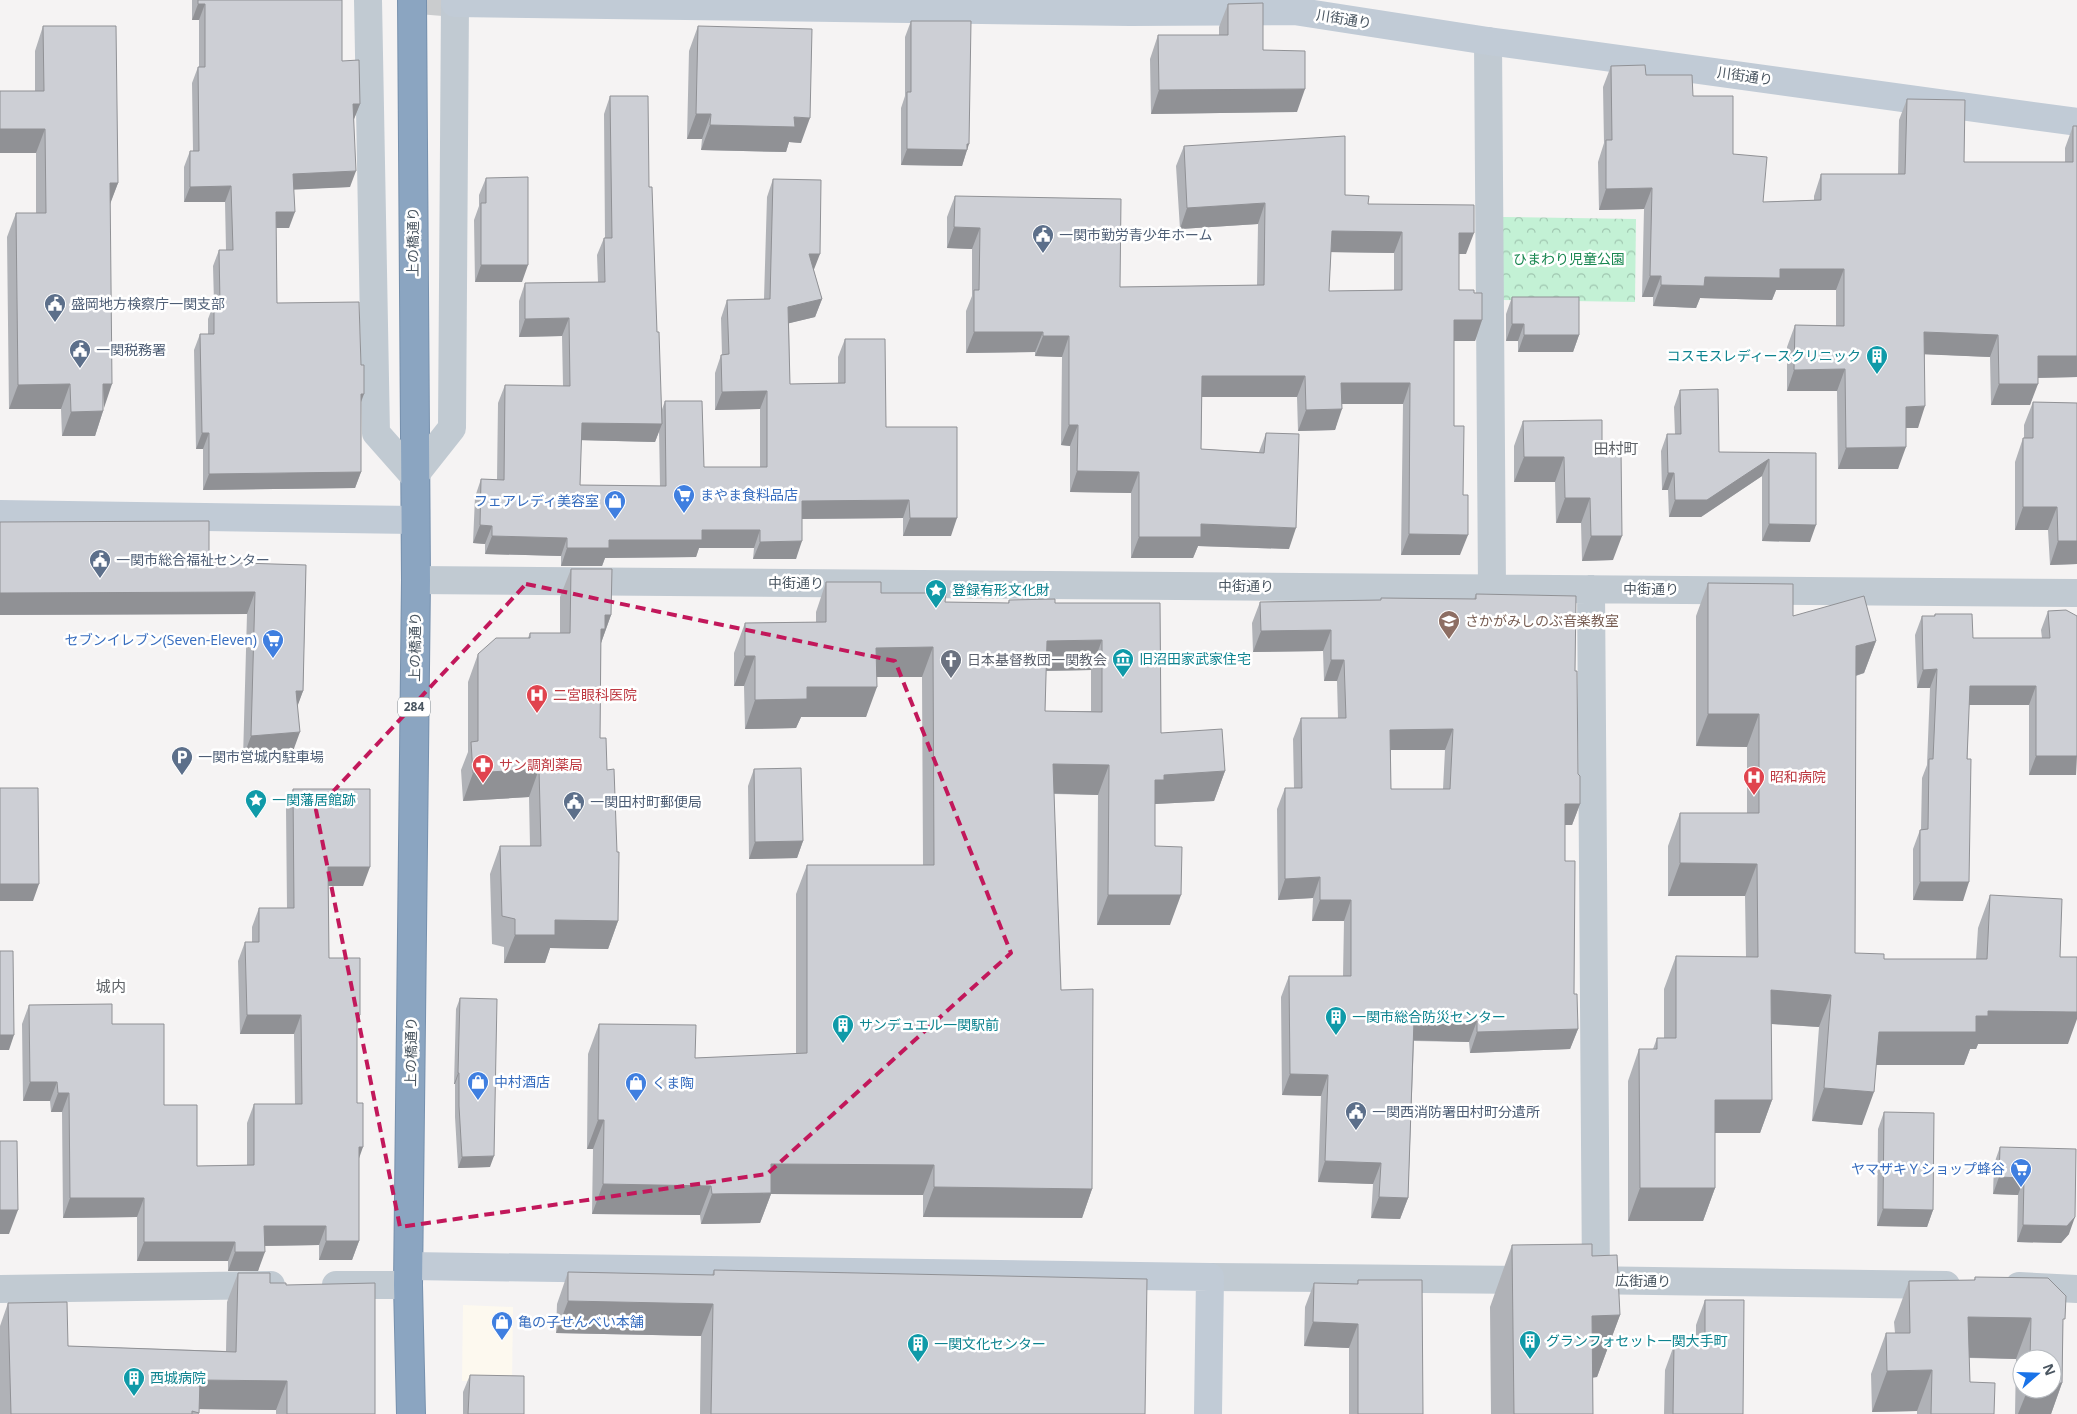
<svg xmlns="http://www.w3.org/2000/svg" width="2077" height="1414" font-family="'Open Sans','Noto Sans JP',sans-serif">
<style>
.commercial{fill:#fdf9ef}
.park{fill:url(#park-crowns)}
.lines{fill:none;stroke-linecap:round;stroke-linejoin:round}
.street-tunnel{stroke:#caccce;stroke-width:28;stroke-dasharray:28 14;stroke-linecap:butt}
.highway-casing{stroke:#7690ad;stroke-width:30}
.street{stroke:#c1cad2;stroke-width:28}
.secondary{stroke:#c1cbd6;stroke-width:28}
.highway{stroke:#8ba5c1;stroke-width:28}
.wall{fill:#b0b2b7;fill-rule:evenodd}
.shaded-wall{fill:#909195}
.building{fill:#cdcfd5;stroke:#909195;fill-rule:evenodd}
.marked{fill:none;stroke:#c2185b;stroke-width:4;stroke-dasharray:10 6;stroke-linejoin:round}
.labels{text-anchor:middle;stroke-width:5;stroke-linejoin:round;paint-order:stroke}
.shield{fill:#fff;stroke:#808990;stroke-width:1}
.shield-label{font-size:12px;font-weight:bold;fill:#4a5661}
.street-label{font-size:14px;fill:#4a5661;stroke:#fff}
.service-label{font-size:14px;fill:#4e5e75;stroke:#fff;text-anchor:start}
.park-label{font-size:14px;fill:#17864f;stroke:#fff}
.culture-label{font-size:14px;fill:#0d838f;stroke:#fff;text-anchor:start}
.shop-label{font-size:14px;fill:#366cbe;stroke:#fff;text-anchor:start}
.education-label{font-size:14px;fill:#785e54;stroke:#fff;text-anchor:start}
.worship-label{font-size:14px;fill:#5b616d;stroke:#fff;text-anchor:start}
.health-label{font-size:14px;fill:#be3a42;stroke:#fff;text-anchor:start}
.neighbourhood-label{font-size:15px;fill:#5f6368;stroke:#fff}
</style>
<defs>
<pattern id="park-crowns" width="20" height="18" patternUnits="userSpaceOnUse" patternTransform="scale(1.25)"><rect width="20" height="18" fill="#c3f1d5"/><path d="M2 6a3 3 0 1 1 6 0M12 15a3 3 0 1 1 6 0" fill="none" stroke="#a0c6b0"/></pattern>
</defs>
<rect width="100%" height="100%" fill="#f5f3f3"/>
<path class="commercial" d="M 463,1305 L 513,1307 L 512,1382 L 462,1381 Z"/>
<path class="park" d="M 1503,217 L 1636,219 L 1635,302 L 1502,300 Z"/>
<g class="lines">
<path class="street-tunnel" d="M 419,0 L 455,3"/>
<g class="highway-casing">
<path id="highway" d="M 411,1414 L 408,1285 L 416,580 L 412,0"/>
</g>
<path class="street" d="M 368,0 L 376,433 L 414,476 L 452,428 L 455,3
M 1488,41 L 1492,588
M 416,580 L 2077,593
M 1591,589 L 1596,1280
M 1210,1277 L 1536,1280
M 1581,1280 L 1946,1285
M 336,1285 L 408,1285
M 2019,1286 L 2077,1289
M 0,1289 L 271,1285"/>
<path class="secondary" d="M 455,3 L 1130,12 L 1294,11 L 1488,41 L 2077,122
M 0,514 L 414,520
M 409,1266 L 1210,1277 L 1208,1414"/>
<use href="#highway" class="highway"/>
</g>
<path class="wall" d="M 192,0 L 342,0 L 342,61 L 360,104 L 354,119 L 350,187 L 294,189 L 289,228 L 276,228 L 277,303 L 361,403 L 361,472 L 355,488 L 203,490 L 203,449 L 196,449 L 194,350 L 200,334 L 208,334 L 208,319 L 214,303 L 213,266 L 219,250 L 226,250 L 225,202 L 184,202 L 184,167 L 190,151 L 193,151 L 192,83 L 198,67 L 199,67 L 199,20 L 192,20 Z
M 1228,4 L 1263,50 L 1297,112 L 1151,114 L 1150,59 L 1158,35 L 1219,35 L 1219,27 Z
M 911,21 L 967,149 L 962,166 L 901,165 L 901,108 L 905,96 L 905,37 Z
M 43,26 L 118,183 L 110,203 L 103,411 L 95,436 L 62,436 L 61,409 L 9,409 L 7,237 L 16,213 L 36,213 L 36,153 L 0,153 L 0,91 L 35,91 L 35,51 Z
M 698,26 L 801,143 L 789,142 L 786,152 L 701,150 L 702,139 L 687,139 L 689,51 Z
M 1611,66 L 1646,75 L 1693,96 L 1733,154 L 1763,202 L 1814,200 L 1814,196 L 1821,174 L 1898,174 L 1899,120 L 1907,99 L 1964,162 L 2065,162 L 2065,148 L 2073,126 L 2077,377 L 2038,378 L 2030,405 L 1991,405 L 1990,357 L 1925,354 L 1918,428 L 1906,428 L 1898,469 L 1838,469 L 1837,391 L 1787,391 L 1787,347 L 1795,325 L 1836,326 L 1836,290 L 1776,290 L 1772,300 L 1700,298 L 1696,308 L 1653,306 L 1653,297 L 1642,297 L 1644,209 L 1599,210 L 1598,162 L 1604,143 L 1603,87 Z
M 610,96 L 649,187 L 661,412 L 665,401 L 704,467 L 760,467 L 760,409 L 715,410 L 715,373 L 721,355 L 722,355 L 721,318 L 727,300 L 764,299 L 767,197 L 773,179 L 814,271 L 822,299 L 815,317 L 789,323 L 790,384 L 838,383 L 838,357 L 845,339 L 886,427 L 951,536 L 903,536 L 903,518 L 802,519 L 796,559 L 753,559 L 754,548 L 699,548 L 696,557 L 605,558 L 602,566 L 561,566 L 561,556 L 485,554 L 485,544 L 473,543 L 475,497 L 481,479 L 497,480 L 498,403 L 505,385 L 563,386 L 562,336 L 519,337 L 519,301 L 525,283 L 598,282 L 597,255 L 604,238 L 605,238 L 604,114 ZM 659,431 L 660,486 L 580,485 L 581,440 L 655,442 Z
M 1184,146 L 1345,195 L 1368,204 L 1466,254 L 1459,254 L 1459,290 L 1474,293 L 1482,320 L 1475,341 L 1454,341 L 1454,426 L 1460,555 L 1401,555 L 1403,404 L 1342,404 L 1335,430 L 1298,431 L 1297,397 L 1202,397 L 1201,449 L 1259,452 L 1266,433 L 1289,549 L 1198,546 L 1193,558 L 1131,558 L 1131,493 L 1070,492 L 1070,446 L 1061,445 L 1062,357 L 1035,356 L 1035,352 L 966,353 L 966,311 L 972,296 L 972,249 L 947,248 L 947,217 L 955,196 L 1120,287 L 1257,285 L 1258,224 L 1180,229 L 1176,166 ZM 1331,252 L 1394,253 L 1394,290 L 1329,291 Z
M 486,178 L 522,282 L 475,282 L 474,220 L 479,206 L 479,195 Z
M 1512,297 L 1579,335 L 1573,352 L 1518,352 L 1518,341 L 1506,341 L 1506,314 Z
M 1680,390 L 1719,452 L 1816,453 L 1810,542 L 1762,541 L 1762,476 L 1701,517 L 1669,517 L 1668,490 L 1662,490 L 1661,451 L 1667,434 L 1675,434 L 1674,407 Z
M 2033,402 L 2077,403 L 2077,564 L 2050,565 L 2048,530 L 2015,530 L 2015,462 L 2023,438 L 2024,438 L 2024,425 Z
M 1523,421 L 1602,449 L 1613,560 L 1582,561 L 1581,523 L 1556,523 L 1555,482 L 1514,482 L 1514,446 Z
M 0,522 L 209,562 L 306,565 L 303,691 L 297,706 L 292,754 L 243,758 L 247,614 L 0,615 Z
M 571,569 L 611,615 L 601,643 L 600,738 L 607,770 L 618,921 L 608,949 L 550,948 L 545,963 L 504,963 L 504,947 L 492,944 L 490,874 L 500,846 L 530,846 L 529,797 L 463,801 L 461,770 L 468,752 L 468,682 L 478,654 L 528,638 L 530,633 L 560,633 L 560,597 Z
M 826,582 L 881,593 L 945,602 L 1008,603 L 1009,600 L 1055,603 L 1160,603 L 1161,733 L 1225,771 L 1214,801 L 1155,804 L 1155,846 L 1170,925 L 1097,925 L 1098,795 L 1054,794 L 1061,990 L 1092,1189 L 1082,1218 L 923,1217 L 923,1195 L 771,1194 L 760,1223 L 701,1224 L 700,1215 L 592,1214 L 593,1149 L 587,1149 L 588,1054 L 599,1024 L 695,1058 L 796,1054 L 796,894 L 807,865 L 923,865 L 922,677 L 877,677 L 866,717 L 801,717 L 796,728 L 745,729 L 744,686 L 734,686 L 734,653 L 745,623 L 816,622 L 816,612 ZM 1091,670 L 1091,711 L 1045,711 L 1046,671 Z
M 1708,583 L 1793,616 L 1876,641 L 1864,673 L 1856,676 L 1855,953 L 1884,959 L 1976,959 L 1978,928 L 1990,895 L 2060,957 L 2068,1044 L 1978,1044 L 1976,1049 L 1970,1049 L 1964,1065 L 1876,1065 L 1862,1125 L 1812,1121 L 1819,1027 L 1771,1024 L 1772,1100 L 1760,1133 L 1715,1133 L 1715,1188 L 1703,1221 L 1628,1221 L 1628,1081 L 1639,1049 L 1653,1049 L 1657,1038 L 1664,1038 L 1664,989 L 1676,956 L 1746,957 L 1745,896 L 1668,896 L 1668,846 L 1680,813 L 1747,813 L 1747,747 L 1696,746 L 1696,616 Z
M 1476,594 L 1575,671 L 1578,774 L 1580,804 L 1572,825 L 1565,825 L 1565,861 L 1574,994 L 1578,1029 L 1570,1049 L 1470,1053 L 1469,1042 L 1414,1041 L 1408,1198 L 1400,1219 L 1371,1218 L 1373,1184 L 1318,1182 L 1321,1096 L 1282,1095 L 1281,997 L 1289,976 L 1343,976 L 1344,921 L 1312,921 L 1313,898 L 1278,900 L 1277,809 L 1285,788 L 1294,788 L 1293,739 L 1301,718 L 1338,718 L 1337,681 L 1324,681 L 1323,651 L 1253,652 L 1252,623 L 1260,602 L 1381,600 L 1381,598 L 1474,599 ZM 1391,750 L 1445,750 L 1443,789 L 1391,789 Z
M 2048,611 L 2077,616 L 2076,775 L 2029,775 L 2029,705 L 1969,705 L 1963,901 L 1913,900 L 1913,849 L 1920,830 L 1921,830 L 1922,778 L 1927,765 L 1930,688 L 1917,688 L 1915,635 L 1922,616 L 1934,616 L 1935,614 L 1973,638 L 2042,638 L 2041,630 Z
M 754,769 L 803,841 L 797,858 L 749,859 L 748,786 Z
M 293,789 L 363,886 L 328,886 L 329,958 L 360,1015 L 357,1025 L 357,1103 L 359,1157 L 359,1241 L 352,1260 L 319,1260 L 319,1245 L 265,1246 L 258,1271 L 228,1271 L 228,1261 L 137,1261 L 137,1217 L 63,1218 L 62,1112 L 51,1112 L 50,1101 L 23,1101 L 22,1024 L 29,1005 L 112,1024 L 164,1105 L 197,1166 L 247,1165 L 247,1123 L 254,1104 L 295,1104 L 294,1034 L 240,1034 L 238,961 L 245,942 L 252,942 L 252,927 L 259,908 L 287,908 L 286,808 Z
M 460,998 L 490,1167 L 458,1168 L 455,1117 L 455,1084 L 454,1084 L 456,1009 Z
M 1884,1112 L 1933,1210 L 1927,1227 L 1877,1226 L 1878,1129 Z
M 2000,1147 L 2069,1234 L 2061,1243 L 2017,1242 L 2018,1195 L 1993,1194 L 1994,1164 Z
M 1512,1245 L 1592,1256 L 1620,1315 L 1597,1377 L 1593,1378 L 1593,1414 L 1491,1414 L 1490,1307 Z
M 714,1270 L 1145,1414 L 700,1414 L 701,1336 L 556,1333 L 557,1304 L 568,1272 L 712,1275 Z
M 238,1273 L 270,1283 L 286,1285 L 375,1414 L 276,1414 L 276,1410 L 199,1409 L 199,1414 L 0,1414 L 0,1326 L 8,1303 L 68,1346 L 226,1351 L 227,1302 Z
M 1975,1277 L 2063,1324 L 2062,1383 L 2051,1414 L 2015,1414 L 2016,1359 L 1969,1358 L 1970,1382 L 1994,1414 L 1917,1414 L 1917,1411 L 1872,1412 L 1871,1374 L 1886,1333 L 1895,1333 L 1894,1322 L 1909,1281 L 1974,1280 ZM 2022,1359 L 2052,1359 L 2052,1389 L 2022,1389 Z
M 1358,1280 L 1423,1414 L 1349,1414 L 1349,1348 L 1304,1346 L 1305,1307 L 1314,1283 L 1357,1284 Z
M 1705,1300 L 1743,1414 L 1664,1414 L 1665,1370 L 1674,1345 L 1696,1345 L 1696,1325 Z
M 470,1375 L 524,1414 L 463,1414 L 463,1392 Z"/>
<path class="shaded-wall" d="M 198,4 L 205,4 L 199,20 L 192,20 Z
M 1305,89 L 1297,112 L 1151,114 L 1159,90 Z
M 353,104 L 360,104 L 354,119 L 347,120 Z
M 696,114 L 711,114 L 702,139 L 687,139 Z
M 794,117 L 810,118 L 801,143 L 789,142 L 786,152 L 701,150 L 710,125 Z
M 0,129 L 45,129 L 36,153 L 0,153 Z
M 967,144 L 969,144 L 962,166 L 901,165 L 907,149 Z
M 356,171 L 350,187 L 287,190 L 293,174 Z
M 110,183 L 118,183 L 109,207 Z
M 231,186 L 225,202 L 184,202 L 190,187 Z
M 1652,188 L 1644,209 L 1599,210 L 1606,189 Z
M 1265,203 L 1258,224 L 1180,229 L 1187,208 Z
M 276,212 L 295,212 L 289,228 L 270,228 Z
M 954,227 L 980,228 L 972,249 L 947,248 Z
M 1332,231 L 1402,232 L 1394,253 L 1324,252 Z
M 1459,233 L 1474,233 L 1466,254 L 1451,254 Z
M 809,254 L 820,254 L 813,272 Z
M 481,265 L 528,265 L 522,282 L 475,282 Z
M 1780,269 L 1844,269 L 1836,290 L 1776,290 L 1772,300 L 1700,298 L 1696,308 L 1653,306 L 1661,285 L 1705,277 Z
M 1650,276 L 1661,276 L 1653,297 L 1642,297 Z
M 822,299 L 815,317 L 782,325 L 788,307 Z
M 569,318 L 562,336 L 519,337 L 525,319 Z
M 1454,320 L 1482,320 L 1475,341 L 1446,341 Z
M 1512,324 L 1524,324 L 1518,341 L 1506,341 Z
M 974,332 L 1043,332 L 1035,352 L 966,353 Z
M 1924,332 L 1998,335 L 1990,357 L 1917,354 Z
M 1524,335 L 1579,335 L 1573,352 L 1518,352 Z
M 1043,336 L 1069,336 L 1062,357 L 1035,356 Z
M 2038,356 L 2077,356 L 2077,377 L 2030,378 Z
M 1845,369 L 1837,391 L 1787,391 L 1794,370 Z
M 1202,376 L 1305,376 L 1297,397 L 1194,397 Z
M 1341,383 L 1410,383 L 1403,404 L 1334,404 Z
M 70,384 L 61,409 L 9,409 L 18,385 Z
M 103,384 L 112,384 L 104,408 Z
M 1999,384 L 2038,384 L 2030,405 L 1991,405 Z
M 767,391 L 760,409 L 715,410 L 722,392 Z
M 361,394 L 364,394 L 358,410 Z
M 1925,406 L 1918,428 L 1898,428 L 1906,407 Z
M 1342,409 L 1335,430 L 1298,431 L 1306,410 Z
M 103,411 L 95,436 L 62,436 L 71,412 Z
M 582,423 L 662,424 L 655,442 L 575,440 Z
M 1069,425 L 1078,425 L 1070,446 L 1061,445 Z
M 202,433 L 209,433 L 203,449 L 196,449 Z
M 1906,447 L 1898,469 L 1838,469 L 1846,448 Z
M 1524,457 L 1564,457 L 1555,482 L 1514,482 Z
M 1769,459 L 1762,476 L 1701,517 L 1669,517 L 1675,500 Z
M 1077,471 L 1139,472 L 1131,493 L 1070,492 Z
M 361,472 L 355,488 L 203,490 L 209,474 Z
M 1668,473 L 1674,473 L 1668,490 L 1662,490 Z
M 1565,498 L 1590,498 L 1581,523 L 1556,523 Z
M 909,500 L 903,518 L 796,519 L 802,501 Z
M 2023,507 L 2057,507 L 2048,530 L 2015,530 Z
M 910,518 L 957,518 L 951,536 L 903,536 Z
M 1201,524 L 1296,528 L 1289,549 L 1198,546 L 1193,558 L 1131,558 L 1139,537 Z
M 1769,524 L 1816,525 L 1810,542 L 1762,541 Z
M 480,525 L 492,526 L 485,544 L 473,543 Z
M 702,530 L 760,530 L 754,548 L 699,548 L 696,557 L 605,558 L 602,566 L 561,566 L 567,548 L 609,540 Z
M 1409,534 L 1468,535 L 1460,555 L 1401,555 Z
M 492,536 L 567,538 L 561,556 L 485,554 Z
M 1591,536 L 1622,536 L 1613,560 L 1582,561 Z
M 802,541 L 796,559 L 753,559 L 760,542 Z
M 2058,541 L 2077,541 L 2077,564 L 2050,565 Z
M 255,592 L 247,614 L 0,615 L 0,593 Z
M 605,615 L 611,615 L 601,643 L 591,657 Z
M 1331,630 L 1323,651 L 1253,652 L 1261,631 Z
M 1102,640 L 1091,670 L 1036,671 L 1047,641 Z
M 1876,641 L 1864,673 L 1844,679 L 1856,646 Z
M 933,647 L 922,677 L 866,677 L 876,648 Z
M 745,656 L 755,656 L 744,686 L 734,686 Z
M 1331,660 L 1344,660 L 1337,681 L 1324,681 Z
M 1937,669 L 1930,688 L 1917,688 L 1923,670 Z
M 1970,686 L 2036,686 L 2029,705 L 1963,705 Z
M 807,687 L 877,687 L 866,717 L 801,717 L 796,728 L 745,729 L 755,700 Z
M 296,691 L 303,691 L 295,713 Z
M 1708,714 L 1759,714 L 1747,747 L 1696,746 Z
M 1453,729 L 1445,750 L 1383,750 L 1390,730 Z
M 300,732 L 292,754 L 243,758 L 251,736 Z
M 2036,756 L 2077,756 L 2076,775 L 2029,775 Z
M 1053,764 L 1109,765 L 1098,795 L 1042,793 Z
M 539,769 L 529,797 L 463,801 L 473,773 Z
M 1225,771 L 1214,801 L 1155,804 L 1155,780 L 1164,775 Z
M 1565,804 L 1580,804 L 1572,825 L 1558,825 Z
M 803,841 L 797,858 L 749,859 L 755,842 Z
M 1680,863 L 1757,864 L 1745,896 L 1668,896 Z
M 328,867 L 370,867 L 363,886 L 321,886 Z
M 1320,877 L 1313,898 L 1278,900 L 1285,879 Z
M 1920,882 L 1969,882 L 1963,901 L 1913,900 Z
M 0,884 L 39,884 L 33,901 L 0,901 Z
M 1108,895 L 1181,895 L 1170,925 L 1097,925 Z
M 1320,900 L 1351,900 L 1344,921 L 1312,921 Z
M 555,920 L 618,921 L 608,949 L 550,948 L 545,963 L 504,963 L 515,935 Z
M 1771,990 L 1831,995 L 1819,1027 L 1759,1023 Z
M 1988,1011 L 2077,1012 L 2077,1019 L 2068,1044 L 1978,1044 L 1976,1049 L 1970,1049 L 1964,1065 L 1867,1065 L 1879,1032 L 1976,1016 Z
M 247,1015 L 301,1015 L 294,1034 L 240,1034 Z
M 357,1015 L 360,1015 L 353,1034 Z
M 1414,1020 L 1477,1021 L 1469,1042 L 1407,1040 Z
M 1578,1029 L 1570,1049 L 1470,1053 L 1477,1032 Z
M 0,1035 L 14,1035 L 9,1050 L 0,1050 Z
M 458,1073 L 459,1073 L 455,1084 L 454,1084 Z
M 1290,1074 L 1328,1075 L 1321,1096 L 1282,1095 Z
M 30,1082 L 57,1082 L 50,1101 L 23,1101 Z
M 1824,1088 L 1874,1092 L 1862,1125 L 1812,1121 Z
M 58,1093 L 69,1093 L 62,1112 L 51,1112 Z
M 1715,1100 L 1772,1100 L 1760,1133 L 1703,1133 Z
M 598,1120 L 604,1120 L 593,1149 L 587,1149 Z
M 359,1147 L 363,1147 L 356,1167 Z
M 494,1156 L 490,1167 L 458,1168 L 462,1157 Z
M 1325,1161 L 1381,1163 L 1373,1184 L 1318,1182 Z
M 771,1164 L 934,1165 L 923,1195 L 771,1194 L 760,1223 L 701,1224 L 712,1194 Z
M 1999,1177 L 2024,1178 L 2018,1195 L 1993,1194 Z
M 603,1184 L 711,1186 L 700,1215 L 592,1214 Z
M 934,1187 L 1092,1189 L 1082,1218 L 923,1217 Z
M 1640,1188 L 1715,1188 L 1703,1221 L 1628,1221 Z
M 1379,1197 L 1408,1198 L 1400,1219 L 1371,1218 Z
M 70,1198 L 144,1198 L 137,1217 L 63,1218 Z
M 1883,1209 L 1933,1210 L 1927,1227 L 1877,1226 Z
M 0,1210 L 18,1210 L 9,1234 L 0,1234 Z
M 2075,1217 L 2069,1234 L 2061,1243 L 2017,1242 L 2023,1225 Z
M 264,1226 L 326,1226 L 319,1245 L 258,1246 Z
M 326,1241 L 359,1241 L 352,1260 L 319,1260 Z
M 144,1242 L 235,1242 L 228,1261 L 137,1261 Z
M 235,1252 L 265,1252 L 258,1271 L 228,1271 Z
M 568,1301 L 713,1304 L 701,1336 L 556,1333 Z
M 1620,1315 L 1597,1377 L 1570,1378 L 1592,1316 Z
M 1968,1317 L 2031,1318 L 2016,1359 L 1953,1357 Z
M 1313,1322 L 1358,1324 L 1349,1348 L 1304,1346 Z
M 1932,1370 L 1917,1411 L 1872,1412 L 1887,1371 Z
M 200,1380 L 287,1381 L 276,1410 L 189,1409 Z
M 2052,1383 L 2062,1383 L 2051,1414 L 2018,1414 L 2028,1389 L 2052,1389 Z"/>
<path class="building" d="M 198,0 L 342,0 L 342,61 L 359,60 L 360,104 L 353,104 L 356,171 L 293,174 L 295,212 L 276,212 L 277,303 L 359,302 L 361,365 L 364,365 L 364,394 L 361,394 L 361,472 L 209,474 L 209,433 L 202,433 L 200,334 L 214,334 L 214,303 L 220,303 L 219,250 L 233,250 L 231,186 L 190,187 L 190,151 L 199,151 L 198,67 L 205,67 L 205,4 L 198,4 Z
M 1263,3 L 1263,50 L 1305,51 L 1305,89 L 1159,90 L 1158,35 L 1228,35 L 1228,4 Z
M 911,21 L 971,21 L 969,144 L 967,144 L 967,150 L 907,149 L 907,92 L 911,92 Z
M 43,26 L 116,26 L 118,183 L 110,183 L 112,384 L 103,384 L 103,411 L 71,412 L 70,384 L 18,385 L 16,213 L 46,213 L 45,129 L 0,129 L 0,91 L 44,91 Z
M 698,26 L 812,29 L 810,118 L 794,117 L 795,127 L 710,125 L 711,114 L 696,114 Z
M 1645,65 L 1646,75 L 1692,75 L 1693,96 L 1733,96 L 1733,154 L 1767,157 L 1763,202 L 1821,200 L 1821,174 L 1905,174 L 1907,99 L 1965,100 L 1964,162 L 2073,162 L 2073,126 L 2077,126 L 2077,356 L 2038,356 L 2038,384 L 1999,384 L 1998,335 L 1924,332 L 1925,406 L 1906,407 L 1906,447 L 1846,448 L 1845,369 L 1794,370 L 1795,325 L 1844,326 L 1844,269 L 1780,269 L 1780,278 L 1705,277 L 1704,286 L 1661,285 L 1661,276 L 1650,276 L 1652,188 L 1606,189 L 1606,140 L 1612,140 L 1611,66 Z
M 610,96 L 648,96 L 649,187 L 652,187 L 657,332 L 659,332 L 662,424 L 582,423 L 580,485 L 666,486 L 665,401 L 702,401 L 704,467 L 767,467 L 767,391 L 722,392 L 721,355 L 729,354 L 727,300 L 770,299 L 773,179 L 821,180 L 820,254 L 809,254 L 822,299 L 788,307 L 790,384 L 845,383 L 845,339 L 885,339 L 886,427 L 957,427 L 957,518 L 910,518 L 909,500 L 802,501 L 802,541 L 760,542 L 760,530 L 702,530 L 702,540 L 609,540 L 609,548 L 567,548 L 567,538 L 492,536 L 492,526 L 480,525 L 481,479 L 504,480 L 505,385 L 570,386 L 569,318 L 525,319 L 525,283 L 605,282 L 604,238 L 612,238 Z
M 1345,136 L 1345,195 L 1369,196 L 1368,204 L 1474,205 L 1474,233 L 1459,233 L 1459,290 L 1474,290 L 1474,293 L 1482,293 L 1482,320 L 1454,320 L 1454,426 L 1464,426 L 1463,495 L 1468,495 L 1468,535 L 1409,534 L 1410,383 L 1341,383 L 1342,409 L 1306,410 L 1305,376 L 1202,376 L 1201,449 L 1264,453 L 1266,433 L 1299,434 L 1296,528 L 1201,524 L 1201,537 L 1139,537 L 1139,472 L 1077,471 L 1078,425 L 1069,425 L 1069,336 L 1043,336 L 1043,332 L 974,332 L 974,290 L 979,290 L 980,228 L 954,227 L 955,196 L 1121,199 L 1120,287 L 1264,285 L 1265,203 L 1187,208 L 1184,146 ZM 1332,231 L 1402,232 L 1402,290 L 1329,291 Z
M 528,177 L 528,265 L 481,265 L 481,203 L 486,203 L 486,178 Z
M 1512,297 L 1579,297 L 1579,335 L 1524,335 L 1524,324 L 1512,324 Z
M 1718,389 L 1719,452 L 1816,453 L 1816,525 L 1769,524 L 1769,459 L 1707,500 L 1675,500 L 1674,473 L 1668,473 L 1667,434 L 1681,434 L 1680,390 Z
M 2033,402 L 2077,403 L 2077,541 L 2058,541 L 2057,507 L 2023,507 L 2023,438 L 2033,438 Z
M 1602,420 L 1602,449 L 1621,449 L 1622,536 L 1591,536 L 1590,498 L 1565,498 L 1564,457 L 1524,457 L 1523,421 Z
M 209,521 L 209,562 L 306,565 L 303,691 L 296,691 L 300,732 L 251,736 L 255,592 L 0,593 L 0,522 Z
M 571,569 L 612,569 L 611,615 L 605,615 L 605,629 L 601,629 L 600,738 L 606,738 L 607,770 L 614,769 L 617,852 L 619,852 L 618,921 L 555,920 L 555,935 L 515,935 L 515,919 L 502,916 L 500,846 L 541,846 L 539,769 L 473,773 L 471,742 L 478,741 L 478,654 L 496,638 L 530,638 L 530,633 L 570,633 Z
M 826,582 L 881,582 L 881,593 L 946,593 L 945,602 L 1009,603 L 1009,600 L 1055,599 L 1055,603 L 1160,603 L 1161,733 L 1222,729 L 1225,771 L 1164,775 L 1164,780 L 1155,780 L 1155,846 L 1182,847 L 1181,895 L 1108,895 L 1109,765 L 1053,764 L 1061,990 L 1093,989 L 1092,1189 L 934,1187 L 934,1165 L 771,1164 L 771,1193 L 712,1194 L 711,1186 L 603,1184 L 604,1120 L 598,1120 L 599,1024 L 696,1025 L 695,1058 L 807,1053 L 807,865 L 934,865 L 933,647 L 876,648 L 877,687 L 807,687 L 807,699 L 755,700 L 755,656 L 745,656 L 745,623 L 826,622 ZM 1102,640 L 1102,712 L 1045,711 L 1047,641 Z
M 1708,583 L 1793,584 L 1793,616 L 1864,596 L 1876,641 L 1856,646 L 1855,953 L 1884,954 L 1884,959 L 1987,959 L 1990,895 L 2062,899 L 2060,957 L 2077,957 L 2077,1012 L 1988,1011 L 1988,1016 L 1976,1016 L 1976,1032 L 1879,1032 L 1874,1092 L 1824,1088 L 1831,995 L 1771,990 L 1772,1100 L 1715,1100 L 1715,1188 L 1640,1188 L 1639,1049 L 1657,1049 L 1657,1038 L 1676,1038 L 1676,956 L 1758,957 L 1757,864 L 1680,863 L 1680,813 L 1759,813 L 1759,714 L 1708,714 Z
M 1476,594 L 1576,596 L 1575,671 L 1577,671 L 1578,774 L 1580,776 L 1580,804 L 1565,804 L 1565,861 L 1575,861 L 1574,994 L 1577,994 L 1578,1029 L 1477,1032 L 1477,1021 L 1414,1020 L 1408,1198 L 1379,1197 L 1381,1163 L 1325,1161 L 1328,1075 L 1290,1074 L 1289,976 L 1351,976 L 1351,900 L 1320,900 L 1320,877 L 1285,879 L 1285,788 L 1302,788 L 1301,718 L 1346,718 L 1344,660 L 1331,660 L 1331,630 L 1261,631 L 1260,602 L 1381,600 L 1381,598 L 1476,599 ZM 1453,729 L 1450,789 L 1391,789 L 1390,730 Z
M 2066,610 L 2077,616 L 2077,756 L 2036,756 L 2036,686 L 1970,686 L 1967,759 L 1971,759 L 1969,882 L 1920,882 L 1920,830 L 1928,829 L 1929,759 L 1933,759 L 1937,669 L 1923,670 L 1922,616 L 1935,616 L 1935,614 L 1972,614 L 1973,638 L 2050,638 L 2048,611 Z
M 801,768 L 803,841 L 755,842 L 754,769 Z
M 0,788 L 38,788 L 39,884 L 0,884 Z
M 293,789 L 370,789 L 370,867 L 328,867 L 329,958 L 360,958 L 360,1015 L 357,1015 L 357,1103 L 363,1103 L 363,1147 L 359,1147 L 359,1241 L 326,1241 L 326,1226 L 264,1226 L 265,1252 L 235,1252 L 235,1242 L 144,1242 L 144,1198 L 70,1198 L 69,1093 L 58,1093 L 57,1082 L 30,1082 L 29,1005 L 112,1004 L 112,1024 L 164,1024 L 164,1105 L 197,1105 L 197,1166 L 254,1165 L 254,1104 L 302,1104 L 301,1015 L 247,1015 L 245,942 L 259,942 L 259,908 L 294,908 Z
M 0,951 L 13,951 L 14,1035 L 0,1035 Z
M 460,998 L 497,999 L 494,1156 L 462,1157 L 459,1106 L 459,1073 L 458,1073 Z
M 1884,1112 L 1934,1113 L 1933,1210 L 1883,1209 Z
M 0,1141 L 17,1141 L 18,1210 L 0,1210 Z
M 2000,1147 L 2076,1149 L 2075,1217 L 2067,1226 L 2023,1225 L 2024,1178 L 1999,1177 Z
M 1592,1244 L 1592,1256 L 1617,1255 L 1620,1315 L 1592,1316 L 1593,1414 L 1514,1414 L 1512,1245 Z
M 714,1270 L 1147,1279 L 1145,1414 L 711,1414 L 713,1304 L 568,1301 L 568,1272 L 714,1275 Z
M 238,1273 L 270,1273 L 270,1283 L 286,1283 L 286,1285 L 375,1283 L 375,1414 L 287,1414 L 287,1381 L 200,1380 L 199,1413 L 192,1411 L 192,1414 L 11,1414 L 8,1303 L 67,1302 L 68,1346 L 236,1352 Z
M 1975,1277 L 2048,1278 L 2066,1296 L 2065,1319 L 2063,1319 L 2062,1383 L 2052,1383 L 2052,1359 L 2030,1359 L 2031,1318 L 1968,1317 L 1970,1382 L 1995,1383 L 1994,1414 L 1931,1414 L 1932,1370 L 1887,1371 L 1886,1333 L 1910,1333 L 1909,1281 L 1975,1280 Z
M 1358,1280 L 1422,1280 L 1423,1414 L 1358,1414 L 1358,1324 L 1313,1322 L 1314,1283 L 1358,1284 Z
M 1705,1300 L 1744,1300 L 1743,1414 L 1673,1414 L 1674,1345 L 1705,1346 Z
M 470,1375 L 524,1376 L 524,1414 L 468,1414 Z"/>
<path class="marked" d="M 526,584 L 895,661 L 1011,953 L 767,1174 L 400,1227 L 316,810 Z"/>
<defs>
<g id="civic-pin" transform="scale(1.125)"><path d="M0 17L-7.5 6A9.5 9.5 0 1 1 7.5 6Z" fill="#5c6f8a" stroke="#fff"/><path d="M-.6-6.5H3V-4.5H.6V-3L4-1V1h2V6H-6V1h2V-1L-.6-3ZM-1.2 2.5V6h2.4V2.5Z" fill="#fff"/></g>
<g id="building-pin" transform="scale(1.125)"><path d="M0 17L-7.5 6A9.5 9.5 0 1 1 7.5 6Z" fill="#0f9aa8" stroke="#fff"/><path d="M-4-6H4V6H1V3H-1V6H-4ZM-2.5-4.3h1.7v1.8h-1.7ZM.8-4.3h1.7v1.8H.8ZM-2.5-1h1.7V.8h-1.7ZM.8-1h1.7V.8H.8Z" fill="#fff"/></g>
<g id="supermarket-pin" transform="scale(1.125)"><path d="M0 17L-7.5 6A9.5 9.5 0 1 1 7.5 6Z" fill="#3f7fe0" stroke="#fff"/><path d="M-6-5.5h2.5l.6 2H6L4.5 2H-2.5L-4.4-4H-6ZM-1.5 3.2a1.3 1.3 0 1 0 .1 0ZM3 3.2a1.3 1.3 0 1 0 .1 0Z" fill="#fff"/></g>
<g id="shop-pin" transform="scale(1.125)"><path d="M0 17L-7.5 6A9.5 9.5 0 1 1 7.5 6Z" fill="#3f7fe0" stroke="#fff"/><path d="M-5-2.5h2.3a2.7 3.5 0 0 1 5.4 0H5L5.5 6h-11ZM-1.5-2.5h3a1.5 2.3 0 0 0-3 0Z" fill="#fff"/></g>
<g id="sight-pin" transform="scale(1.125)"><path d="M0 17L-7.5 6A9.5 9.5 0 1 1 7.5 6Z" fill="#0f9aa8" stroke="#fff"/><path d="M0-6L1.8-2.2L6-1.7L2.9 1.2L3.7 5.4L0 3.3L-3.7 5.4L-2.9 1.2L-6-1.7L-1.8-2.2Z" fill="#fff"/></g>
<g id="school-pin" transform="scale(1.125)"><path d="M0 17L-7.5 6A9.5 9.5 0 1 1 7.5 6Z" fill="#8d6e63" stroke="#fff"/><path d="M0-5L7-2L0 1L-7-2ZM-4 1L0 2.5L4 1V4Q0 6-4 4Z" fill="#fff"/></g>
<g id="museum-pin" transform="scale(1.125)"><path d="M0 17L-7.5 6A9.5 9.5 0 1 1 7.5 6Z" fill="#0f9aa8" stroke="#fff"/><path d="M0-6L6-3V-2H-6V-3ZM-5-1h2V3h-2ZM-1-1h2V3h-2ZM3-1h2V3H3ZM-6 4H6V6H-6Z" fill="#fff"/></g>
<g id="church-pin" transform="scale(1.125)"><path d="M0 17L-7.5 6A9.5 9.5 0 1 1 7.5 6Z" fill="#6b7280" stroke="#fff"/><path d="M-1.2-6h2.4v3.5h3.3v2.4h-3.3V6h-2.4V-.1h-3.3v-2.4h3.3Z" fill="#fff"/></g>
<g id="hospital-pin" transform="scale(1.125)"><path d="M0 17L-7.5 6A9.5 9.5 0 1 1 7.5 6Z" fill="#e0444e" stroke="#fff"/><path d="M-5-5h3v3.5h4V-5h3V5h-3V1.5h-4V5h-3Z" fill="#fff"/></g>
<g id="parking-pin" transform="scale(1.125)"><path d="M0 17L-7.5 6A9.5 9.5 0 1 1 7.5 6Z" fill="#5c6f8a" stroke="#fff"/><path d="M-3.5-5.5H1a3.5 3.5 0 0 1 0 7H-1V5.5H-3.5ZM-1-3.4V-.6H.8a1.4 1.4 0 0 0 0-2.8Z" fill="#fff"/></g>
<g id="pharmacy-pin" transform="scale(1.125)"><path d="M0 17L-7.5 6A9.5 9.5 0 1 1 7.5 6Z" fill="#e0444e" stroke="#fff"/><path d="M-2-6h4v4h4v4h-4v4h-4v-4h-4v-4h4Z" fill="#fff"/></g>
</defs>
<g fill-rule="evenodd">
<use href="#civic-pin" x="1043" y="235"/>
<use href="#civic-pin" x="55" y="304"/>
<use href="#civic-pin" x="80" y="350"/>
<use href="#building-pin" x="1877" y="356"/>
<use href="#supermarket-pin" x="684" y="495"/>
<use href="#shop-pin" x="615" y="501"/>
<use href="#civic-pin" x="100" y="560"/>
<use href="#sight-pin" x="936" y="590"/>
<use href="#school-pin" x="1449" y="621"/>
<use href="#supermarket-pin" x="273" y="640"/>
<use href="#museum-pin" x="1123" y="659"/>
<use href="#church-pin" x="951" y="660"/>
<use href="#hospital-pin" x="537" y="695"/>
<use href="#parking-pin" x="182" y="757"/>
<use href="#pharmacy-pin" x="483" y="765"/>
<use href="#hospital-pin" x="1754" y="777"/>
<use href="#sight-pin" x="256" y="800"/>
<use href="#civic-pin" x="574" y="802"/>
<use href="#building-pin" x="1336" y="1017"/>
<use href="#building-pin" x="843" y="1025"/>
<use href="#shop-pin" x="478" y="1082"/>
<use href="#shop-pin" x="636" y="1083"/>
<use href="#civic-pin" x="1356" y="1112"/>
<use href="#supermarket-pin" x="2021" y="1169"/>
<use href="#shop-pin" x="502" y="1322"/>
<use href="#building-pin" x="1530" y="1341"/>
<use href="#building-pin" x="918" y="1344"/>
<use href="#building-pin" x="134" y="1378"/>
</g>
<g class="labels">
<rect class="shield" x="398" y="697.5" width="32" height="19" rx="4"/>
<g class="shield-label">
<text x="414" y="711">284</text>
</g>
<g class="street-label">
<text transform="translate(1344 19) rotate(9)" y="5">川街通り</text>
<text transform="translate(1745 76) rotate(8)" y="5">川街通り</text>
<text transform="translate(413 242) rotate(-90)" y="5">上の橋通り</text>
<text x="796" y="588">中街通り</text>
<text x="1246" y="591">中街通り</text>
<text x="1651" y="594">中街通り</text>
<text transform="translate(415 647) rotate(-89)" y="5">上の橋通り</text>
<text transform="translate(411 1052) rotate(-89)" y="5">上の橋通り</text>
<text transform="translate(1643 1281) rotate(1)" y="5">広街通り</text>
</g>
<g class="service-label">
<text x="1059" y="240">一関市勤労青少年ホーム</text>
<text x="71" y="309">盛岡地方検察庁一関支部</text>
<text x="96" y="355">一関税務署</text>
<text x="116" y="565">一関市総合福祉センター</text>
<text x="198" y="762">一関市営城内駐車場</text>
<text x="590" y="807">一関田村町郵便局</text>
<text x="1372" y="1117">一関西消防署田村町分遣所</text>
</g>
<g class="park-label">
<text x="1569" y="264">ひまわり児童公園</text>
</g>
<g class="culture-label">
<text x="1861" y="361" text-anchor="end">コスモスレディースクリニック</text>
<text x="952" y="595">登録有形文化財</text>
<text x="1139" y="664">旧沼田家武家住宅</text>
<text x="272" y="805">一関藩居館跡</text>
<text x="1352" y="1022">一関市総合防災センター</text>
<text x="859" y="1030">サンデュエル一関駅前</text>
<text x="1546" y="1346">グランフォセット一関大手町</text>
<text x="934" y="1349">一関文化センター</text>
<text x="150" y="1383">西城病院</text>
</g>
<g class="shop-label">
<text x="700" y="500">まやま食料品店</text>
<text x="599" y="506" text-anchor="end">フェアレディ美容室</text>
<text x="257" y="645" text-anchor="end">セブンイレブン(Seven-Eleven)</text>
<text x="494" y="1087">中村酒店</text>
<text x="652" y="1088">くま陶</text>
<text x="2005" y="1174" text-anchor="end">ヤマザキＹショップ蜂谷</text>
<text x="518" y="1327">亀の子せんべい本舗</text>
</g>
<g class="education-label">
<text x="1465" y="626">さかがみしのぶ音楽教室</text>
</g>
<g class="worship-label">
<text x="967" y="665">日本基督教団一関教会</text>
</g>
<g class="health-label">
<text x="553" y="700">二宮眼科医院</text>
<text x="499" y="770">サン調剤薬局</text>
<text x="1770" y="782">昭和病院</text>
</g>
<g class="neighbourhood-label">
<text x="1616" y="454">田村町</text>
<text x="111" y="992">城内</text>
</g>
</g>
<g transform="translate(2037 1374) rotate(70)"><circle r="24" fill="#ffffff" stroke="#b7bbc0"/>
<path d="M0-4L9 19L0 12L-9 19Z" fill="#1a73e8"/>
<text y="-8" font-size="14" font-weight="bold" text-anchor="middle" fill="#4a5661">N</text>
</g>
</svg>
